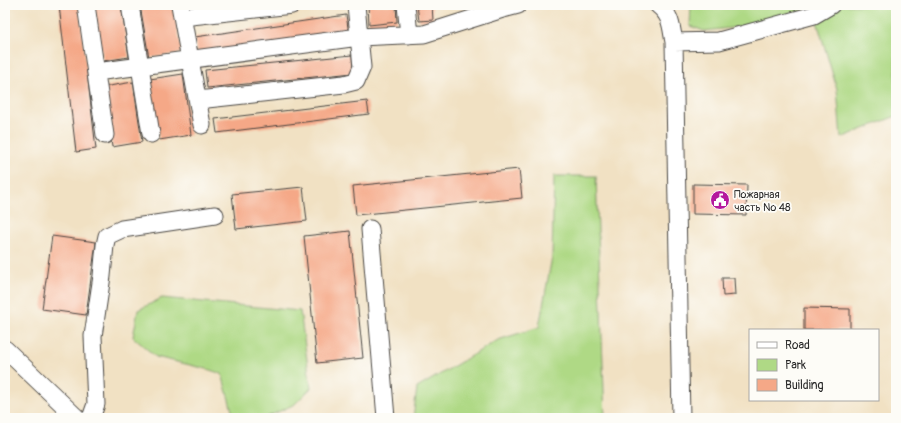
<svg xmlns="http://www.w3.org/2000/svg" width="901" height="423" font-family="Pangolin,sans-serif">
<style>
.green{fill:#afd985;stroke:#6d8258}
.building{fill:#f5a887}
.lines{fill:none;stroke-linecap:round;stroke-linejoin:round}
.minor-casing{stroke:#494642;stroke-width:19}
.minor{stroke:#fff;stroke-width:17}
.labels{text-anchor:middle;stroke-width:3.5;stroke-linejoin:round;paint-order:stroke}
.poi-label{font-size:11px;fill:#2b2b2b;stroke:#fdfcf7;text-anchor:start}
</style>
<rect width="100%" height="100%" fill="#fdfcf7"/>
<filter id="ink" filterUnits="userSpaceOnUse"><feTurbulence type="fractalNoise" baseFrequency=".025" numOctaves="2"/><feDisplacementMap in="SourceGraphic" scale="8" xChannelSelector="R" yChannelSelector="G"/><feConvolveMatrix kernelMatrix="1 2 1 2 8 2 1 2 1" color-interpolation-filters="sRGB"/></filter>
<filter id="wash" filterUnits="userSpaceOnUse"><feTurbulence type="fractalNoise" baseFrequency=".012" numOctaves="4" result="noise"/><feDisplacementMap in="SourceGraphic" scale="16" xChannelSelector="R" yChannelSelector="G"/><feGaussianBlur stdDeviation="0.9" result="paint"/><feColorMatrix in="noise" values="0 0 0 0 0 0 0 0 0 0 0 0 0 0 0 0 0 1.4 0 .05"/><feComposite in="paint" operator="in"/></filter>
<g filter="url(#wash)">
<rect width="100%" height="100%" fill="#f1e1c3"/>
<path class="green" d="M 691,5 L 822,5 L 748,26 L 704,31 L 690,26 Z
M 841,5 L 896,5 L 896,116 L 841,138 L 837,89 L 816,18 Z
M 554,176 L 596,176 L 605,418 L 413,418 L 417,388 L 498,340 L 539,327 L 552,257 Z
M 162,298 L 300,311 L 311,388 L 295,404 L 265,418 L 234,418 L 222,374 L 207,369 L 156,357 L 133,337 L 138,310 Z"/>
<g id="blocks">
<path class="building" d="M 59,5 L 79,5 L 96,149 L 76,152 Z
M 94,5 L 121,5 L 129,57 L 103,61 Z
M 140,5 L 173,5 L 182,53 L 149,58 Z
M 368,5 L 396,5 L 397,22 L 369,25 Z
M 417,5 L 432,5 L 433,20 L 419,21 Z
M 346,15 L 349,34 L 198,56 L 195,37 Z
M 352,55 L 353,73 L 207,88 L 205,70 Z
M 183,74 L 191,135 L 159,140 L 150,79 Z
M 133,82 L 142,142 L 112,147 L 103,87 Z
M 367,101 L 369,114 L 217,133 L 215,119 Z
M 519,169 L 522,198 L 356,215 L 353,186 Z
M 693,184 L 747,185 L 746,215 L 693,214 Z
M 303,187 L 307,221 L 236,229 L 232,194 Z
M 350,231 L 363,358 L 317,363 L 304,236 Z
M 52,236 L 96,242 L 86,315 L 42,309 Z
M 722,278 L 734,278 L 735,295 L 723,296 Z
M 804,308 L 850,309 L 850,330 L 804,330 Z"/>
</g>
</g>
<g filter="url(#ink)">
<use href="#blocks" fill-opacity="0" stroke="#494642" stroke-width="1"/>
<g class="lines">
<g class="minor-casing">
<path id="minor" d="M 86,5 L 105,135
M 130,5 L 151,134
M 180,5 L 202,125
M 406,5 L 409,35
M 658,5 C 672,16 671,27 674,42 L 681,418
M 182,17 L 292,5
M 674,42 L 719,41 L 814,15 L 831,5
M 96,72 L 359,37 L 424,34 L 503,9 L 518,5
M 198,100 L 344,84 L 356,81 L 362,67 L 356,5
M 370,229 L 386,418
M 5,349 L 77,418
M 91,418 L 96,404 L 93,336 L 102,276 L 105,245 L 107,236 L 122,229 L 215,215"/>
</g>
<use href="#minor" class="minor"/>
</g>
</g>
<defs>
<g id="civic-disc" transform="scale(1)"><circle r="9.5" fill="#b5179e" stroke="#fdfcf7"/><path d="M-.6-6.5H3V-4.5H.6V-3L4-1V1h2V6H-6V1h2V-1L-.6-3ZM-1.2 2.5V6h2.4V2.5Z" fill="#fff"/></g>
</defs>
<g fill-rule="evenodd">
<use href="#civic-disc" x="720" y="200"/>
</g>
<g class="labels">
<g class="poi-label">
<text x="734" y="198">Пожарная<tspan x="734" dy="13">часть № 48</tspan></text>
</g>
</g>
<rect width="901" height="423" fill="none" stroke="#fdfcf7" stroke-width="20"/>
<rect x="749" y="329" width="130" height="72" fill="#fdfcf7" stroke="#a9a8a5"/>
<rect x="757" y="342" width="20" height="6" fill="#ffffff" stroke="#a9a8a5"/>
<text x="785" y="349" font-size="12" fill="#2b2b2b">Road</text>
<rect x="757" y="359" width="20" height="12" fill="#afd985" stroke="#a9a8a5"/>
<text x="785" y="369" font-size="12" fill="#2b2b2b">Park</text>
<rect x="757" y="379" width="20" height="12" fill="#f5a887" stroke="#a9a8a5"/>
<text x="785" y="389" font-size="12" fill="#2b2b2b">Building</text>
</svg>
